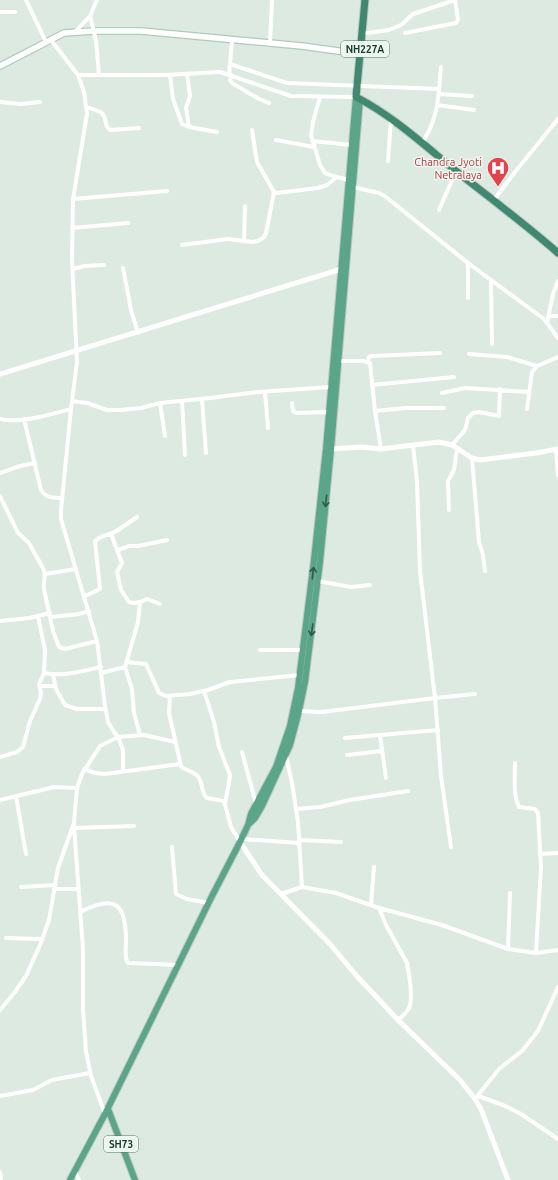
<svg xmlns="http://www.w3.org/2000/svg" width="558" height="1180" font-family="Ubuntu,sans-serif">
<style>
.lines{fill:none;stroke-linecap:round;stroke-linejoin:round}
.secondary-casing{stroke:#aecbbd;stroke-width:8}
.primary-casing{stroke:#bfc8c5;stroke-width:8}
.trunk-casing{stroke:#bfc8c5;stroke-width:9}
.minor{stroke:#fff;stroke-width:4}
.tertiary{stroke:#fff;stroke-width:5}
.secondary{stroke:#fff;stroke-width:5.5}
.primary{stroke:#5ba58a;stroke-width:6}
.trunk{stroke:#40886f;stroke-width:7}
.oneway{stroke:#2f5b4a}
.labels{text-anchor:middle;stroke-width:3;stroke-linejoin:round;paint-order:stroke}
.shield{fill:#ecf7f0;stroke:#5a7369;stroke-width:1}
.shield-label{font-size:10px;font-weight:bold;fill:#1c3b2f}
.health-label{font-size:11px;fill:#be3a42;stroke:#ecf7f0;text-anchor:end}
</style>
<rect width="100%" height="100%" fill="#dceae2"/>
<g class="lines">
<g class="secondary-casing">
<path id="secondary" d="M 0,66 L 64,33 L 94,31 L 141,31 L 302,46 L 360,54"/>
</g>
<g class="primary-casing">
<path id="primary" d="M 249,824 L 255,818 L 262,806 L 290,745 L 299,711 L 305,682 L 320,562 L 331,449 L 360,99
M 108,1109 L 135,1180
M 70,1180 L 105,1114 L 210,900 L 240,842 L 248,825 L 251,814 L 276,767 L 290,726 L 298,688 L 314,560 L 326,449 L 356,97"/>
</g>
<g class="trunk-casing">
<path id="trunk" d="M 365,0 L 356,97 C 393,116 424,145 456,171 C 490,198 525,224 558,253"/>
</g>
<path class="minor" d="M 26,0 L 46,42
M 0,12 L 15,12
M 90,16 L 97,0
M 75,32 L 90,16 L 96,41 L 99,75
M 367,33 L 389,30 L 401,25 L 413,14 L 455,0
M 405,33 L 456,23 L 458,20 L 455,0
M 270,43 L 272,0
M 230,64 L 287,83 L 439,89
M 187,74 L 190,96 L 186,108 L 189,127
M 78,75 L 164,75 L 220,72 L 291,96 L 356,97
M 170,75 L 173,99 L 182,124 L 189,127 L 217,132
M 229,75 L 232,40
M 231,75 L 230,80 L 232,83 L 259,99 L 269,103
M 439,94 L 472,96
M 320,97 L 313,122 L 311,135 L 320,165 L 325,173 L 333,176 L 349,180
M 0,102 L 21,104 L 40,102
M 437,105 L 474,110
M 86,107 C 91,109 98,110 102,113 C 107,118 104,126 110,130 L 139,128
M 252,130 L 257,162 L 274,192 L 277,193 L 318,188 L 327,185 L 337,177
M 276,140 L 314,147
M 312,141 L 352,145
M 422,143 C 425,138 429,132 431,126 C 439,108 439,86 441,67
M 388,161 L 391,119
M 353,187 L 379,193 L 386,197 L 468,263 L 544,319 L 558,338
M 73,199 L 167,191
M 493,201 L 515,172 L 558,119
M 439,210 L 456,171
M 72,228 L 128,223
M 244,241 L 245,206
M 182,245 L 228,239 L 252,242 L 258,241 L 264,237 L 266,233 L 274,192
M 123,268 L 131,310 L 138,333
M 73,269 L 85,266 L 104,265
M 491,281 L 492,344
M 468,298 L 468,263
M 549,316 L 558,316
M 547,323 L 553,294 L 558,281
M 469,354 L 507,357 L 537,366
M 338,361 L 363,361 L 370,363 L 375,411 L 381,449
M 368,361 L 369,357 L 372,356 L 440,353
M 372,385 L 454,377
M 265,392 L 268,428
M 442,393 L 465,388 L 529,392
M 202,399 L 206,453
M 72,401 L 87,403 L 107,410 L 120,410 L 141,408 L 160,403 L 210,398 L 258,392 L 331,387
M 182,401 L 185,455
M 160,403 L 165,436
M 292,403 L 293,411 L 296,413 L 329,412
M 527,409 L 532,372 L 537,366 L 558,357
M 375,411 L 406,408 L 444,408
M 0,419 C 19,424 52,414 71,409
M 24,419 L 41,490 C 46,498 54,498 62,498
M 413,445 L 417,482 L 420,571 L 435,698 L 441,776 L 451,847
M 452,445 L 465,430 L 468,418 L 473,413 L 479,412 L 499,416 L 500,389
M 556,449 L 558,475
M 472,458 L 479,542 L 483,555 L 485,571
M 0,473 L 20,466 L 34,463
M 0,496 L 18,533 L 29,543 L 44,570 C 46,576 43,582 44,589 L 53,631 L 59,647 L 65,649 L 97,641
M 449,510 L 448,481 L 454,470 L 457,448
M 111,534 L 122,563 L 117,572 L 121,590 L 129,602 L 134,603 L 140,602
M 118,550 L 129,546 L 138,546 L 167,540
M 45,574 L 76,569
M 318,581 L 351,587 L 370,585
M 85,596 L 100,589 L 95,541 L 101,537 L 115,532 L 137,517
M 51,617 L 79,614 L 89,611
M 0,621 L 29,618 L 50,613
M 260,650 L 303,650
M 126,662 L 146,664 L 159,693 L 166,696 L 190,694 L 208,690 L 230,682 L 300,675
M 44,673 C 63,677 82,671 101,667
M 101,673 L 125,667
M 53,675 L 56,689 L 65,705 L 77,709 L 105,709
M 40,686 L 55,686
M 204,691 L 214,722 L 219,747 L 230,775 L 229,783 L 225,803
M 170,696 L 169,713 L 181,766 C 185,771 195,771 199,778 C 203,784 201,793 207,798 L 224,801 L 231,827 L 240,842
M 299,711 L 322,712 L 435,698 L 475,694
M 140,735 L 134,713 L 132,689 L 125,667 L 138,622 L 140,602 L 147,599 L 160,604
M 380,735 L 386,778
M 345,738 L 438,730
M 242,752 L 256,804
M 347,755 L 382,751
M 286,756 L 292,783 L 298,822 L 302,887
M 0,757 L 17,752 L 23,747 L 30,721 L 40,699 L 41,693 L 39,684 L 44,673 L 45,650 L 38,616
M 515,763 C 515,777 513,795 519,807 L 535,809 L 538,813 L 541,867 L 536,953
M 84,769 L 95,773 L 105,774 L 180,764
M 123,771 L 123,750 L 118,737 L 144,735 L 175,742
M 16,796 L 26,854
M 0,800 L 54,787 L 77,788
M 296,809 L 320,807 L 350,800 L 408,791
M 74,826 L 83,949 L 83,1009 L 86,1052 L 91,1076 L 105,1114
M 74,828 L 134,826
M 242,839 L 299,843
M 299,840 L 341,842
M 172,847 L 176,894 L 187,899 L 208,903
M 540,854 L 558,853
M 21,887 L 55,885
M 54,889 L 78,889
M 281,894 L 302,887 L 336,893 L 379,908 L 442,925 L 508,949 L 536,953 L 558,950
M 371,905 L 374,867
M 379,908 L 386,925 L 407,963 C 409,974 414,998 409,1008 C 407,1013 402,1016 398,1020
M 80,912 C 115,894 126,903 126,941 C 126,948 124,957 128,963 L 178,965
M 6,938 L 43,939
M 508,949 L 510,893
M 0,1010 L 15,992 L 26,976 L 40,945 L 49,920 L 58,868 L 74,823 L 77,788 L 82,774 L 100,746 L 118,737 L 114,732 L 108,722 L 105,706 L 97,641 L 61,519 L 61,510 L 71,409 L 77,362 L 72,260 L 73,199 L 87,114 L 84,92 L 78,75 L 51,40
M 0,1096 L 33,1090 L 52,1080 L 90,1073
M 478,1096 L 503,1105 L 521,1114 L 558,1139
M 475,1099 L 499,1069 L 522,1051 L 538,1031 L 558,987
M 75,1171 L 79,1180
M 0,1172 L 1,1180"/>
<path class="tertiary" d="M 0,374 L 345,268
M 329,449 L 361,447 L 381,449 L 439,442 L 452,445 L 472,458 L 480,460 L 536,453 L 558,449
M 240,842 L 262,875 L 330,944 L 355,974 L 398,1020 L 460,1080 L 475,1099 L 481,1109 L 508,1180"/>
<use href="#secondary" class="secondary"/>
<use href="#primary" class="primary"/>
<use href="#trunk" class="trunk"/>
</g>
<defs><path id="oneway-shaft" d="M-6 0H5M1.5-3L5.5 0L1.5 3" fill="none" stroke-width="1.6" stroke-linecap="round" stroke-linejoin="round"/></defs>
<g class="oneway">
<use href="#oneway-shaft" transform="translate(326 501) rotate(96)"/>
<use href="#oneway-shaft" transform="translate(313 573) rotate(-83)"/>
<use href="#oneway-shaft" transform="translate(312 630) rotate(98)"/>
</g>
<defs>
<g id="hospital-pin" transform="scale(1.15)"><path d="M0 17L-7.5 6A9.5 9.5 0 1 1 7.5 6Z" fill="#e0444e" stroke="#ecf7f0"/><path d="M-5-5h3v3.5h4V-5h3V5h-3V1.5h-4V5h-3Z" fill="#fff"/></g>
</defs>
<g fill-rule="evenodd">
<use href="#hospital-pin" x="498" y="168"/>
</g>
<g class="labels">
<g class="shield">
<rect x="341" y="41" width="48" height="16" rx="3"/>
<rect x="104" y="1136" width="34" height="16" rx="3"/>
</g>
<g class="shield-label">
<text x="365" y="53">NH227A</text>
<text x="121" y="1148">SH73</text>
</g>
<g class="health-label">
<text x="482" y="166">Chandra Jyoti<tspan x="482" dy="13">Netralaya</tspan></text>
</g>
</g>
</svg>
